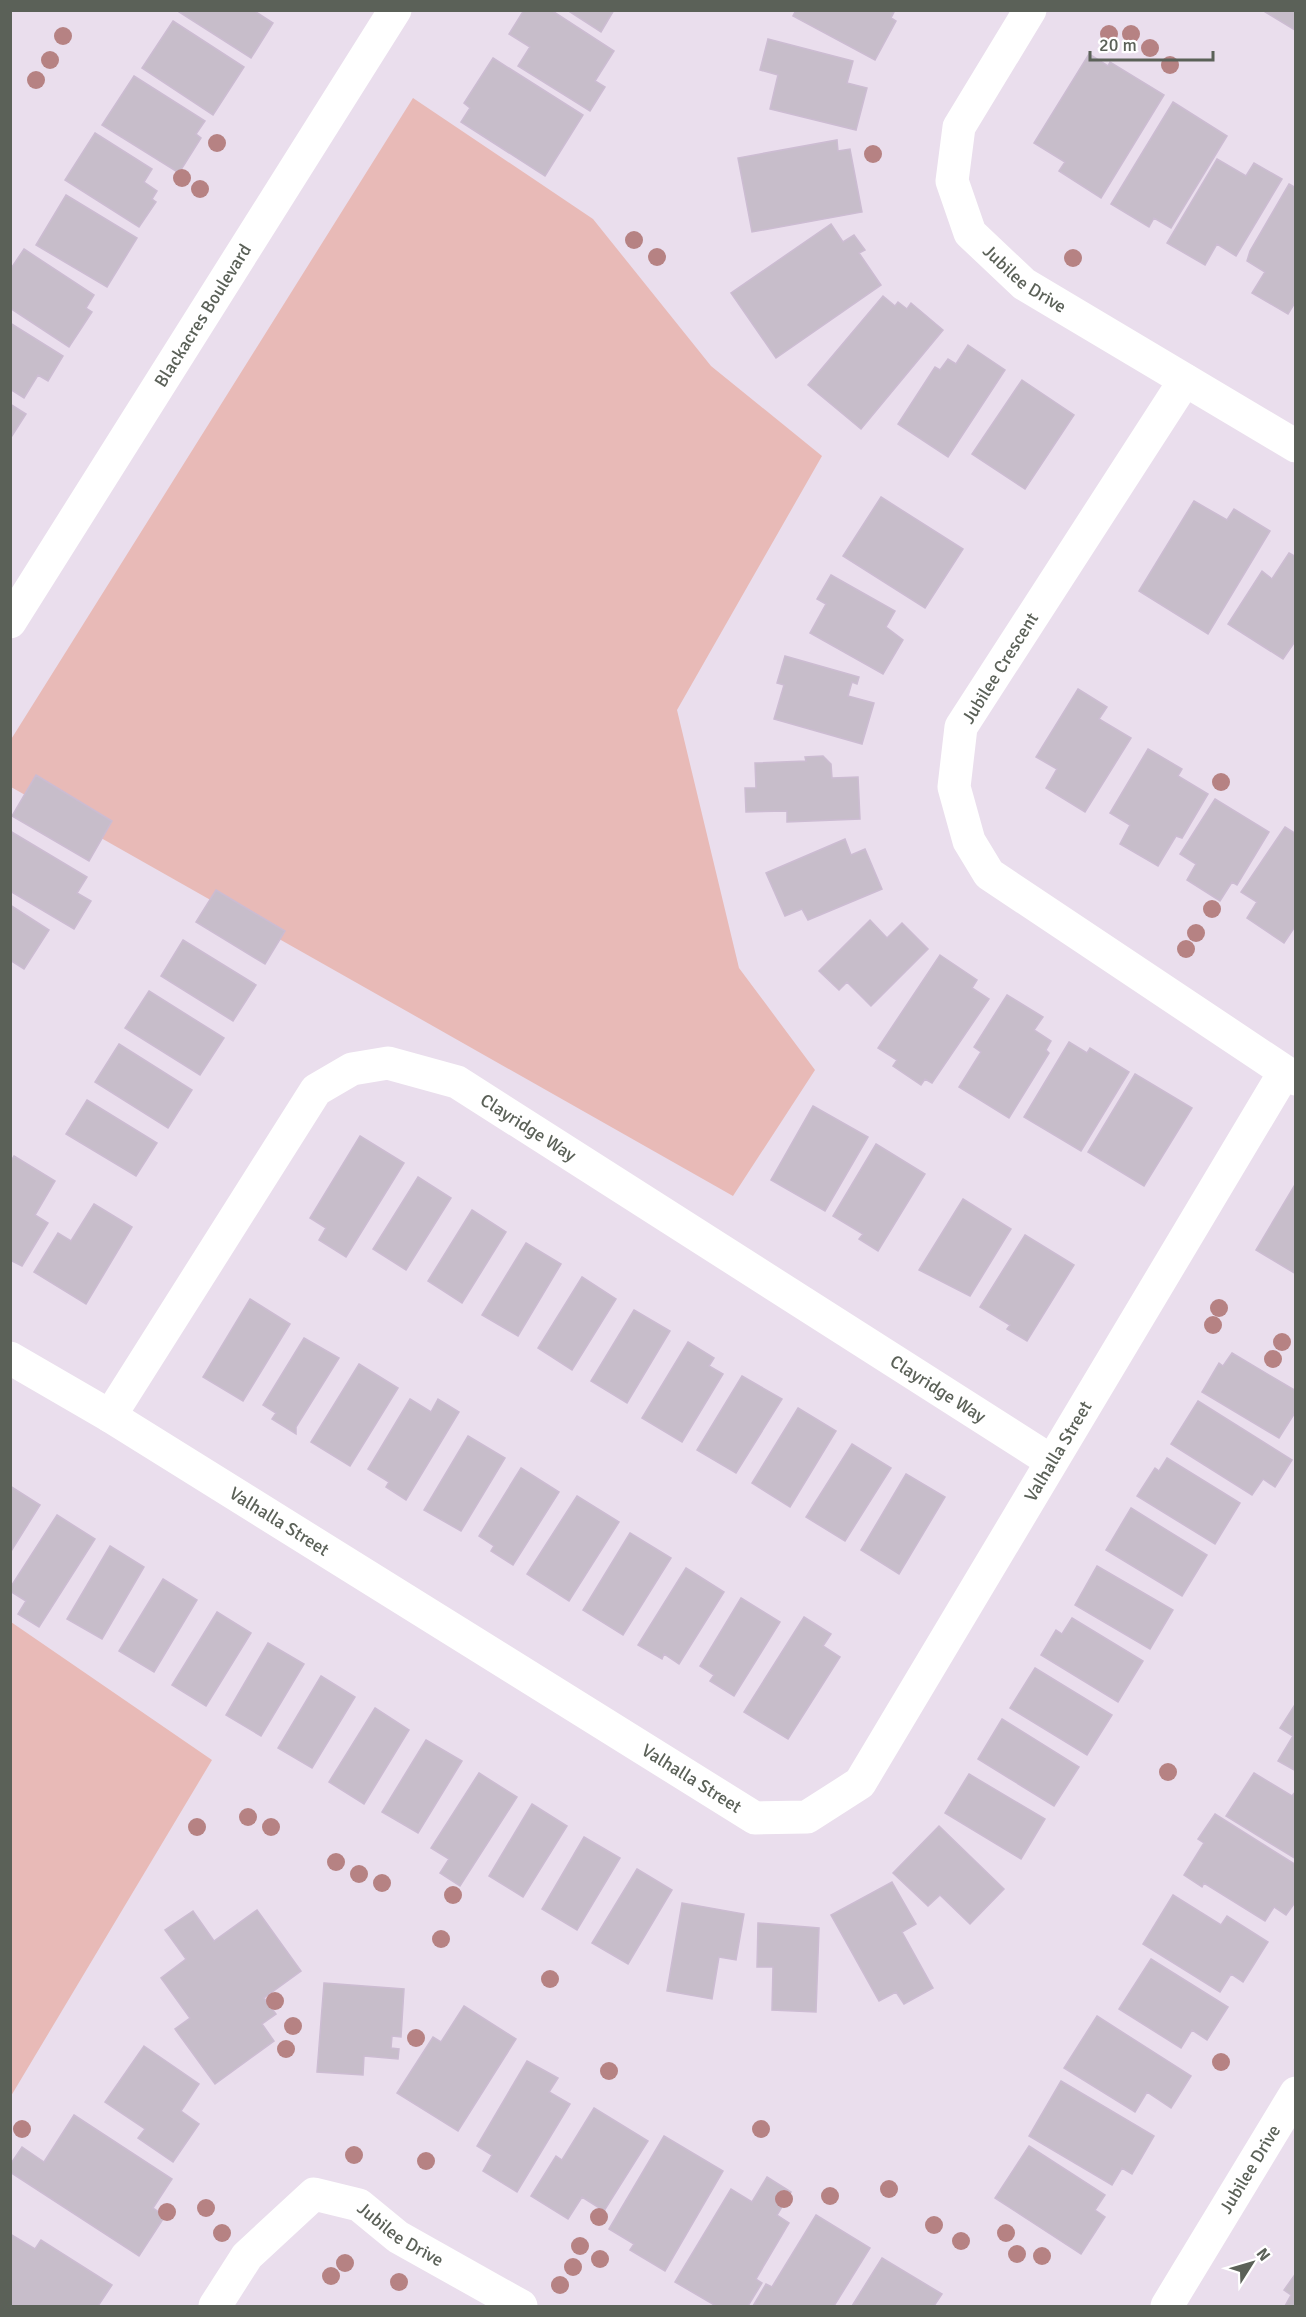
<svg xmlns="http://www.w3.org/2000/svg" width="1306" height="2317" font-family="Signika,sans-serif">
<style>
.green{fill:#e8bab7}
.building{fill:#c7bdca;stroke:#ccbcd2;stroke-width:1.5}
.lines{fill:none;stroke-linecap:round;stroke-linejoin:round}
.minor{stroke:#fff;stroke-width:33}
.tree{fill:#b68283}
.labels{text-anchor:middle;stroke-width:4.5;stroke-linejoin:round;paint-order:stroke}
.street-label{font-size:18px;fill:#5b6158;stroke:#fff}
</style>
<rect width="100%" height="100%" fill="#eadeed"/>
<path class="green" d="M 413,98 L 593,219 L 711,366 L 822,456 L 677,710 L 739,968 L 815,1070 L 733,1196 L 11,787 L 10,741 Z
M 11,1622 L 212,1760 L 11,2096 Z"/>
<path class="building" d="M 176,10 L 253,10 L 273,23 L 251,58 Z
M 524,10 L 551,10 L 614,51 L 595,81 L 605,87 L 590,111 L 518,66 L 530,47 L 509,34 Z
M 567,10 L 614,10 L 601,32 Z
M 796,10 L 895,10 L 891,18 L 896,21 L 875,60 L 793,16 Z
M 1262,10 L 1296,10 L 1296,29 L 1295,30 Z
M 173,21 L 244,67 L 213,115 L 142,68 Z
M 768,39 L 853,61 L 847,83 L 867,88 L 856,130 L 770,109 L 778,75 L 760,70 Z
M 1089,54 L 1108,66 L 1110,62 L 1164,95 L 1101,198 L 1059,171 L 1065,162 L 1034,143 Z
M 493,58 L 583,115 L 545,176 L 461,122 L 470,108 L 464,103 Z
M 134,76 L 205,121 L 196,134 L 201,138 L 179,173 L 102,125 Z
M 1173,102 L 1227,136 L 1171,228 L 1154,218 L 1149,227 L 1111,204 Z
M 95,133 L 152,169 L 144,182 L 157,191 L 152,199 L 156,202 L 139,227 L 65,180 Z
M 837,140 L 838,151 L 850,149 L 862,212 L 752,232 L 738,158 Z
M 1217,159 L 1246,176 L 1254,163 L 1282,179 L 1236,256 L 1217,244 L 1205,265 L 1167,243 Z
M 1289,184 L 1296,188 L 1296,301 L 1288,314 L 1252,293 L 1265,272 L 1247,261 L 1250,251 Z
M 66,195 L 137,238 L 107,287 L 36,245 Z
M 831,224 L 843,242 L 854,235 L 865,250 L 859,253 L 881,285 L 776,358 L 731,293 Z
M 24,249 L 94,295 L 86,308 L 92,312 L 69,347 L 10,308 L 10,270 Z
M 883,296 L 895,306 L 898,302 L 907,309 L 911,303 L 943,330 L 861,429 L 808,385 Z
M 10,323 L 63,356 L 48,381 L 38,375 L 24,398 L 10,389 Z
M 968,345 L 1005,370 L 948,457 L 898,424 L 935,367 L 940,370 L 948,359 L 956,364 Z
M 1022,380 L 1074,415 L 1025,489 L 972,454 Z
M 10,404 L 26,414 L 10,439 Z
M 881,497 L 963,549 L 925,608 L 843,556 Z
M 1194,501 L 1227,520 L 1234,509 L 1270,531 L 1208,634 L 1139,591 Z
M 1289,553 L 1296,557 L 1296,640 L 1283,659 L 1228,624 L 1262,571 L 1272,579 Z
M 831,575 L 895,611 L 886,627 L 903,640 L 883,674 L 810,633 L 826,604 L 817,599 Z
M 785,656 L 859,677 L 857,684 L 852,682 L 848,696 L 874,703 L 862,744 L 774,719 L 784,685 L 777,683 Z
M 1078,689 L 1107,707 L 1099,719 L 1131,738 L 1085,812 L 1046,788 L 1057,769 L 1036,757 Z
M 1148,749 L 1182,769 L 1178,776 L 1208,794 L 1182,838 L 1176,836 L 1158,866 L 1120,844 L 1130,825 L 1110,813 Z
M 823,756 L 831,764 L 832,778 L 858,777 L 860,819 L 787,822 L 787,811 L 746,812 L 745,788 L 756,788 L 755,763 L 806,761 L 805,757 Z
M 36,775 L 112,821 L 89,861 L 12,816 Z
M 1215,799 L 1269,832 L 1237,885 L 1232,882 L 1220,901 L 1187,880 L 1196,864 L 1180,854 Z
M 1285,827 L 1296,834 L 1296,925 L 1284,943 L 1247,918 L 1257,902 L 1241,892 Z
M 10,831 L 87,877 L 77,893 L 91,901 L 74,929 L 10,891 Z
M 845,839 L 851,855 L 865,849 L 882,889 L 808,920 L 802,909 L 785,916 L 766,873 Z
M 216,890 L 285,931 L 265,964 L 196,922 Z
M 10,905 L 49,930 L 24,969 L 10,960 Z
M 870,920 L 887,938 L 902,923 L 928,949 L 871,1006 L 847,982 L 839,990 L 819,971 Z
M 183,940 L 256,985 L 233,1021 L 161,976 Z
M 940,955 L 977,980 L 972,988 L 989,999 L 932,1083 L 925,1079 L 921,1085 L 893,1066 L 897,1060 L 878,1048 Z
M 149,991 L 224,1038 L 200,1075 L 125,1028 Z
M 1007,995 L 1043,1017 L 1034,1030 L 1051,1041 L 1046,1050 L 1049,1053 L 1009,1118 L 959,1087 L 981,1052 L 974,1047 Z
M 1069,1042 L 1087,1053 L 1090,1048 L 1129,1072 L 1081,1151 L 1024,1117 Z
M 119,1044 L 192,1090 L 168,1128 L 95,1082 Z
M 1135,1074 L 1192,1108 L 1144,1186 L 1088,1152 Z
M 87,1100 L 157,1143 L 136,1176 L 66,1134 Z
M 813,1106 L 868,1137 L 825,1211 L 771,1180 Z
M 360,1136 L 404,1163 L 346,1257 L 319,1240 L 326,1228 L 310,1218 Z
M 876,1144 L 925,1174 L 878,1251 L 859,1239 L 863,1234 L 833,1216 Z
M 14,1156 L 55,1181 L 35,1215 L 48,1223 L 22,1266 L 10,1260 L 10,1163 Z
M 418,1177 L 451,1198 L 406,1270 L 373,1249 Z
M 1296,1183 L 1296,1274 L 1256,1250 Z
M 963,1199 L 1011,1229 L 970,1296 L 919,1270 Z
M 94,1204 L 132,1227 L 86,1304 L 34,1272 L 58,1233 L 71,1241 Z
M 472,1210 L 506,1232 L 462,1303 L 428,1281 Z
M 1025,1235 L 1074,1265 L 1027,1341 L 1007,1329 L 1010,1325 L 980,1307 Z
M 526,1243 L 561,1264 L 518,1336 L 482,1315 Z
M 582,1277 L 616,1299 L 572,1370 L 538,1348 Z
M 250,1299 L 290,1324 L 243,1401 L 203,1377 Z
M 634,1310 L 670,1331 L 627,1403 L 591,1381 Z
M 304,1338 L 339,1358 L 296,1427 L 296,1434 L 272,1419 L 276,1413 L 263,1405 Z
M 688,1342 L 714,1358 L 709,1366 L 723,1374 L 682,1442 L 642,1418 Z
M 1232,1353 L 1296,1391 L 1296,1411 L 1279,1438 L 1202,1392 L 1219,1363 L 1223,1366 Z
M 359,1364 L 398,1388 L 350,1466 L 311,1442 Z
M 742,1376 L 782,1399 L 736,1473 L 697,1450 Z
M 410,1399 L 431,1412 L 438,1399 L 459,1412 L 406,1500 L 386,1487 L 389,1482 L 368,1469 Z
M 1198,1401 L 1292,1460 L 1275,1487 L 1263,1479 L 1252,1495 L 1171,1444 Z
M 798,1408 L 836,1431 L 790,1507 L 752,1483 Z
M 468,1436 L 505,1458 L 461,1531 L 424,1510 Z
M 852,1444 L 891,1468 L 845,1541 L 806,1517 Z
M 1167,1458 L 1240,1503 L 1215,1544 L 1137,1496 L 1155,1468 L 1159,1471 Z
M 521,1468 L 559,1492 L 513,1565 L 491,1551 L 494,1546 L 479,1536 Z
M 906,1474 L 945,1497 L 899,1574 L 861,1550 Z
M 10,1486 L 40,1505 L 10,1553 Z
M 577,1496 L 619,1522 L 569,1601 L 527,1574 Z
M 1131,1508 L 1207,1555 L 1182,1596 L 1106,1550 Z
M 57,1515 L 95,1539 L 39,1627 L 18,1614 L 26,1601 L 10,1591 L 10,1588 Z
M 630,1533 L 671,1558 L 623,1635 L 583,1610 Z
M 110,1546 L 144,1567 L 102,1639 L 67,1619 Z
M 1097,1566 L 1173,1610 L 1150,1649 L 1075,1605 Z
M 686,1568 L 724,1592 L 679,1664 L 664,1654 L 662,1659 L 638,1645 Z
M 163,1579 L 197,1600 L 154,1672 L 119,1651 Z
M 741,1598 L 780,1622 L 734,1696 L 710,1681 L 714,1675 L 700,1666 Z
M 217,1612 L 251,1633 L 206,1706 L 172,1685 Z
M 804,1617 L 831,1634 L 823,1646 L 840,1657 L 788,1739 L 744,1712 Z
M 1072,1618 L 1143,1661 L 1118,1702 L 1041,1655 L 1056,1630 L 1062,1634 Z
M 268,1643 L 304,1664 L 261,1736 L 226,1715 Z
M 1035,1668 L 1112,1715 L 1087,1755 L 1010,1708 Z
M 321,1676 L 355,1697 L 312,1768 L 278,1748 Z
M 1296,1703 L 1296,1771 L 1278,1761 L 1293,1736 L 1280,1728 Z
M 375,1708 L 409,1730 L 364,1804 L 329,1782 Z
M 1002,1719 L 1079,1767 L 1054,1806 L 978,1759 Z
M 426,1740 L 462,1761 L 418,1833 L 382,1812 Z
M 479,1773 L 517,1797 L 460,1886 L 440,1873 L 449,1859 L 431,1848 Z
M 1254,1773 L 1292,1796 L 1296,1791 L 1296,1859 L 1226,1816 Z
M 969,1774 L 1045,1819 L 1021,1859 L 945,1813 Z
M 532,1804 L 567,1826 L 523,1897 L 489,1876 Z
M 1215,1814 L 1296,1865 L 1296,1901 L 1286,1915 L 1274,1907 L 1265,1921 L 1204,1883 L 1202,1887 L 1184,1875 L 1204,1843 L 1198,1839 Z
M 939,1826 L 1004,1889 L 970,1924 L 940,1895 L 928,1906 L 893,1873 Z
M 584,1837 L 620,1858 L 577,1930 L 542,1909 Z
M 637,1869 L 672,1890 L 628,1964 L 592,1943 Z
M 892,1882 L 916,1924 L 902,1932 L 933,1988 L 904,2004 L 896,1992 L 879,2001 L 831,1915 Z
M 1173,1895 L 1221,1925 L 1227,1916 L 1268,1942 L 1243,1982 L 1231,1974 L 1220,1992 L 1143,1944 Z
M 682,1903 L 744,1914 L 736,1960 L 719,1957 L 712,1999 L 667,1991 Z
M 257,1910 L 301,1971 L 264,1998 L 276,2014 L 262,2024 L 274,2041 L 215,2084 L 175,2029 L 190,2018 L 161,1978 L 186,1959 L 165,1930 L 193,1911 L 214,1941 Z
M 758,1923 L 819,1928 L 816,2012 L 772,2010 L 773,1967 L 757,1967 Z
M 1151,1959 L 1228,2007 L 1207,2040 L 1192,2030 L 1181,2048 L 1119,2009 Z
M 324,1983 L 404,1989 L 401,2037 L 392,2036 L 391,2048 L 399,2049 L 398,2059 L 364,2056 L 363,2075 L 317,2072 Z
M 464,2006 L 516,2039 L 458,2131 L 397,2093 L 433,2037 L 441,2042 Z
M 1097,2016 L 1191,2076 L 1171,2108 L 1147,2092 L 1135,2112 L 1064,2068 Z
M 144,2046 L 199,2084 L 181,2111 L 199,2124 L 173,2162 L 138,2138 L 145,2129 L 105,2102 Z
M 527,2061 L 558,2078 L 549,2092 L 570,2104 L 517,2192 L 483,2171 L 492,2155 L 477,2146 Z
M 1061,2081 L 1154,2136 L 1132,2174 L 1122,2168 L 1112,2185 L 1029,2136 Z
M 594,2108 L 648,2141 L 604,2211 L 582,2197 L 568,2219 L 531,2196 L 556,2156 L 562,2160 Z
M 74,2115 L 172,2179 L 153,2208 L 165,2216 L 139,2256 L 10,2172 L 10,2165 L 22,2147 L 44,2162 Z
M 664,2136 L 723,2171 L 665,2271 L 630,2250 L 634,2244 L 609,2229 Z
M 1029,2146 L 1105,2195 L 1095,2210 L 1105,2217 L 1081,2254 L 995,2198 Z
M 767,2177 L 791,2192 L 777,2215 L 789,2223 L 756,2279 L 762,2283 L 748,2306 L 716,2306 L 675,2282 L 731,2189 L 752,2202 Z
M 816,2215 L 870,2248 L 834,2306 L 753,2306 L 766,2284 L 772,2287 Z
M 10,2234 L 35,2249 L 41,2240 L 112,2285 L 98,2306 L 10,2306 Z
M 882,2258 L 942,2294 L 934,2306 L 852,2306 Z
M 1296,2273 L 1296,2306 L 1285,2306 L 1291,2295 L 1284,2290 Z"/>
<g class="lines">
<g class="minor">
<path id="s1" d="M 1030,10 L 959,127 L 952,181 L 970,233 L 1024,284 L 1296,446"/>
<path d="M 1185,380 L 961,727 L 954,787 L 969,841 L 989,874 L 1296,1079"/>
<path id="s2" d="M 10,622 L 395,10"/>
<path id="s3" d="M 10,1358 L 110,1416 L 755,1818 L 807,1817 L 860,1783 L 1284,1073"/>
<path id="s4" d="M 110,1416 L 316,1090 L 352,1069 L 388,1063 L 457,1082 L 1051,1461"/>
<path id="s5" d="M 215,2306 L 247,2256 L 314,2194 L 359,2205 L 398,2237 L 521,2306"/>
<path id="s6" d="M 1167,2306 L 1296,2093"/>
</g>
</g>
<g class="tree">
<circle cx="1109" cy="34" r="9"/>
<circle cx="1131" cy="34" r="9"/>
<circle cx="63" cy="36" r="9"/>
<circle cx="1150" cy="48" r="9"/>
<circle cx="50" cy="60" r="9"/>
<circle cx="1170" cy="65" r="9"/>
<circle cx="36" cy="80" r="9"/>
<circle cx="217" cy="143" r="9"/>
<circle cx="873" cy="154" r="9"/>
<circle cx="182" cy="178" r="9"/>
<circle cx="200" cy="189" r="9"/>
<circle cx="634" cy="240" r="9"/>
<circle cx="657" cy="257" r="9"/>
<circle cx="1073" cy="258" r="9"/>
<circle cx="1221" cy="782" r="9"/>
<circle cx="1212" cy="909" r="9"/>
<circle cx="1196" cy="933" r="9"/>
<circle cx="1186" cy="949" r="9"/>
<circle cx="1219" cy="1308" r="9"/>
<circle cx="1213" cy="1325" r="9"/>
<circle cx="1282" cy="1342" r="9"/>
<circle cx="1273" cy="1359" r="9"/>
<circle cx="1168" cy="1772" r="9"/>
<circle cx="248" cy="1817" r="9"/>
<circle cx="197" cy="1827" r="9"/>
<circle cx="271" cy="1827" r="9"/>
<circle cx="336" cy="1862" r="9"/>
<circle cx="359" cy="1874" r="9"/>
<circle cx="382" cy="1883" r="9"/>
<circle cx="453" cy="1895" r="9"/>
<circle cx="441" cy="1939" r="9"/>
<circle cx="550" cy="1979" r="9"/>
<circle cx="275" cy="2001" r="9"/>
<circle cx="293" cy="2026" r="9"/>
<circle cx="416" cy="2038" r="9"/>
<circle cx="286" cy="2049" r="9"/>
<circle cx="1221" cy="2062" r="9"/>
<circle cx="609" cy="2071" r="9"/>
<circle cx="22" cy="2129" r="9"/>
<circle cx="761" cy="2129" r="9"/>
<circle cx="354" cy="2155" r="9"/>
<circle cx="426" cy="2161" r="9"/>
<circle cx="889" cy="2189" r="9"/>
<circle cx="830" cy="2196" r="9"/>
<circle cx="784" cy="2199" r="9"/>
<circle cx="206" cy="2208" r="9"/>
<circle cx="167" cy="2212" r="9"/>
<circle cx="599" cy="2217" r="9"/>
<circle cx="934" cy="2225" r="9"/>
<circle cx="222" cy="2233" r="9"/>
<circle cx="1006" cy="2233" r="9"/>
<circle cx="961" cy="2241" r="9"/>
<circle cx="580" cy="2246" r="9"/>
<circle cx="1017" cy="2254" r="9"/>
<circle cx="1042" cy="2256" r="9"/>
<circle cx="600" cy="2259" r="9"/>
<circle cx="345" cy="2263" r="9"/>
<circle cx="573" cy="2267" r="9"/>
<circle cx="331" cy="2276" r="9"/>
<circle cx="399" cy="2282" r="9"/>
<circle cx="560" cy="2285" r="9"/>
</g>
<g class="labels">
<g class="street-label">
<text dy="6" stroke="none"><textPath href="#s1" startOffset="318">Jubilee Drive</textPath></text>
<text dy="6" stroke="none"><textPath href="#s2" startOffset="362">Blackacres Boulevard</textPath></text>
<text transform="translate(1000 668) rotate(-58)" y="6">Jubilee Crescent</text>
<text dy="6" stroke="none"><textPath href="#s4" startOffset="620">Clayridge Way</textPath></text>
<text dy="6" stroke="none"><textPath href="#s4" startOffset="1106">Clayridge Way</textPath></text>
<text dy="6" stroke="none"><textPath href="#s3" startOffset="1377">Valhalla Street</textPath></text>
<text dy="6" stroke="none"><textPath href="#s3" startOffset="315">Valhalla Street</textPath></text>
<text dy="6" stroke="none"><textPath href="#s3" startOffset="801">Valhalla Street</textPath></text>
<text dy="6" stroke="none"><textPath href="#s6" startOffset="160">Jubilee Drive</textPath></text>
<text dy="6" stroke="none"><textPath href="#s5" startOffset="248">Jubilee Drive</textPath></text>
</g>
</g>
<rect width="1306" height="2317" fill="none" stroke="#5b6158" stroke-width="24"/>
<g transform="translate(1252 2263) rotate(53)" stroke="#ffffff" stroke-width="4.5" paint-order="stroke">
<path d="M0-4.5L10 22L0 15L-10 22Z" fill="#5b6158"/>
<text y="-9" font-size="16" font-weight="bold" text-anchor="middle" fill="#5b6158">N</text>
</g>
<path d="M1090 51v9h123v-9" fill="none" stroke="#5b6158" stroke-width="3"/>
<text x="1099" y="51" font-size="18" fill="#5b6158" stroke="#ffffff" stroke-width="4.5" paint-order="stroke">20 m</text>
</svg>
